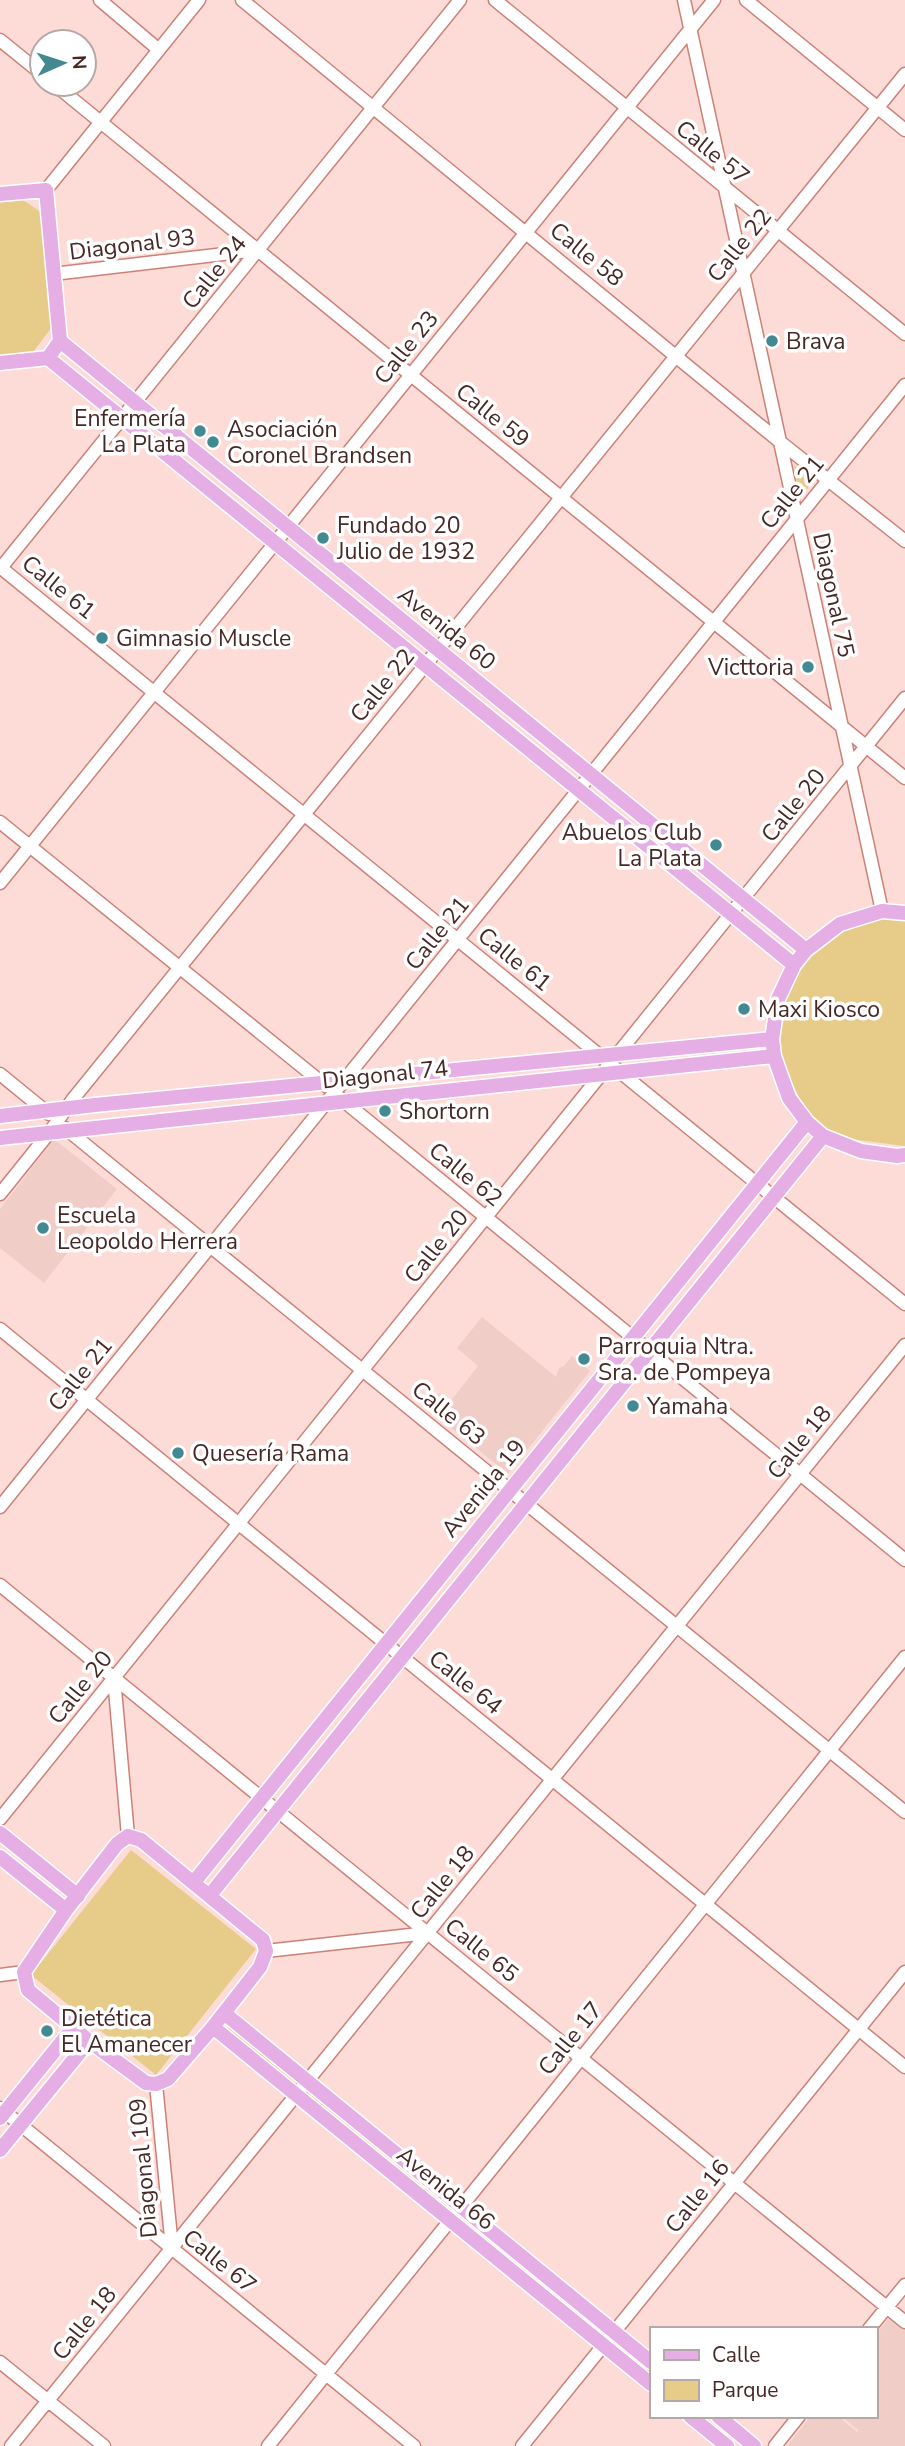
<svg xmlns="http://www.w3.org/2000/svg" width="905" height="2446" font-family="'Nunito Sans',sans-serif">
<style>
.built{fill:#f1cdc8}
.green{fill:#e7cb89}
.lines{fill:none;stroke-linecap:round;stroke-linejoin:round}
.minor-casing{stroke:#cc8178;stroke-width:15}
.major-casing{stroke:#fff;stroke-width:17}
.minor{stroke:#fff;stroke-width:12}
.major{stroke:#e5afe5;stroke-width:14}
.poi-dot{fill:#428992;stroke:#fff;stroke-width:2.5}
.labels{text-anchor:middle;stroke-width:7;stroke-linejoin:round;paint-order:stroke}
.street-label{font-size:23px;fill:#472825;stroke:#fff}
.poi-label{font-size:23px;fill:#472825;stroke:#fff;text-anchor:start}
</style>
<rect width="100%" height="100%" fill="#fddcd7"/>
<path class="built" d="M 54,1139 L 117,1189 L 44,1283 L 0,1248 L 0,1209 Z
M 482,1317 L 556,1377 L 559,1368 L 564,1366 L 572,1356 L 590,1371 L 508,1474 L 427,1408 L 439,1393 L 450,1402 L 478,1366 L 457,1348 Z
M 890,2317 L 905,2329 L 905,2446 L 787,2446 L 811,2416 L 838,2416 L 857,2432 L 858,2430 L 841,2416 L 875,2416 L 875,2335 Z"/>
<path class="green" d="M 19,197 L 42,213 L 52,327 L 33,352 L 0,356 L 0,200 Z
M 794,465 L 813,481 L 800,499 Z
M 905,917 L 905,1146 L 834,1137 L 807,1113 L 779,1056 L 777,1023 L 797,966 L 814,946 L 861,919 Z
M 131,1850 L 256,1949 L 156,2075 L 31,1975 Z
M 233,2027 L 651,2368 L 651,2379 L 227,2035 L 226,2028 Z"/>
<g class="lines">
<g class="minor-casing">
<path id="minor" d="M 100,0 L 159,50
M 242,0 L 779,441 L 905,541
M 495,0 L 905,334
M 684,0 L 882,911
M 746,0 L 905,130
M 0,40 L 42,74
M 54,84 L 905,778
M 46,190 L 199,0
M 53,274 L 258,250
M 0,567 L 905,1304
M 0,569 L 460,0
M 0,822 L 326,1086
M 0,883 L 714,0
M 0,1074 L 49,1114
M 340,1098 L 905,1560
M 65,1128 L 905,1812
M 0,1194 L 49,1133 L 73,1099 L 905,74
M 0,1329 L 905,2067
M 0,1507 L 905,385
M 0,1585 L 905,2322
M 114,1678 L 128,1836
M 0,1819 L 905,698
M 266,1951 L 428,1933
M 0,1975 L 24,1972
M 156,2084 L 172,2248
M 0,2108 L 414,2446
M 869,2329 L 905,2285
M 0,2362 L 104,2446
M 11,2446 L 905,1345
M 268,2446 L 905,1657
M 522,2446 L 905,1972
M 775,2446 L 799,2416"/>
</g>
<g class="major-casing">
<path id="major" d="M 0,194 L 46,190 L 60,341 L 48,358 L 0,363
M 60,341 L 806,950
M 48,358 L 794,965
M 905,913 L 882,911 L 840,924 L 806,950 L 794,965 L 778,999 L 772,1039 L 774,1056 L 789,1098 L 807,1122 L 823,1136 L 861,1151 L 897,1156 L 905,1155
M 0,1116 L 95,1105 L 772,1039
M 0,1138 L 774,1056
M 0,1833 L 78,1896
M 128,1836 L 141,1840 L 263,1940 L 266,1951 L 260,1967 L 213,2027 L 168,2079 L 156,2084 L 146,2083 L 89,2041 L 28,1990 L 24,1972 L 66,1910 L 117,1844 Z
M 0,1857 L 66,1910
M 194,1882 L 807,1122
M 210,1895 L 823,1136
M 224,2013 L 651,2362
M 213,2027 L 651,2384
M 0,2118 L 73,2028
M 0,2150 L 89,2041
M 690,2416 L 727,2446
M 718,2416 L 754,2446"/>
</g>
<use href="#minor" class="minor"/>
<use href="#major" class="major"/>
</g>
<g class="poi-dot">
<circle cx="772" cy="341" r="7"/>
<circle cx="200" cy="431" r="7"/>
<circle cx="213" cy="442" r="7"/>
<circle cx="323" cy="538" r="7"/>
<circle cx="102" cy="638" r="7"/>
<circle cx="808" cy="667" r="7"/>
<circle cx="716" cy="845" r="7"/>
<circle cx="744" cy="1009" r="7"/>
<circle cx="385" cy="1111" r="7"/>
<circle cx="43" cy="1228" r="7"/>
<circle cx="584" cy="1359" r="7"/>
<circle cx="633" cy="1406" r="7"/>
<circle cx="178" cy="1453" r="7"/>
<circle cx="47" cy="2031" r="7"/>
</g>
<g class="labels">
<g class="street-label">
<text transform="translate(713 152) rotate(39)" y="8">Calle 57</text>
<text transform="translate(132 244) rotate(-7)" y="8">Diagonal 93</text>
<text transform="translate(739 245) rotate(-51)" y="8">Calle 22</text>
<text transform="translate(587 254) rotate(39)" y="8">Calle 58</text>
<text transform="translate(214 272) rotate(-51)" y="8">Calle 24</text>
<text transform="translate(406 347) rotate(-51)" y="8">Calle 23</text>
<text transform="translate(493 415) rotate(39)" y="8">Calle 59</text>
<text transform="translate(792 492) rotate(-51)" y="8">Calle 21</text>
<text transform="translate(59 587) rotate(39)" y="8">Calle 61</text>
<text transform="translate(834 595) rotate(78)" y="8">Diagonal 75</text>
<text transform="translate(447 628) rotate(39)" y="8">Avenida 60</text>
<text transform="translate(382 685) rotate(-51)" y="8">Calle 22</text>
<text transform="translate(793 805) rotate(-51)" y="8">Calle 20</text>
<text transform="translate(437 933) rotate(-51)" y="8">Calle 21</text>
<text transform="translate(515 959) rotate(39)" y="8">Calle 61</text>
<text transform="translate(385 1074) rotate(-6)" y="8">Diagonal 74</text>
<text transform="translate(466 1174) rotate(39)" y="8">Calle 62</text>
<text transform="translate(436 1246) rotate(-51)" y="8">Calle 20</text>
<text transform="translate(80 1374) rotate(-51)" y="8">Calle 21</text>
<text transform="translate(449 1413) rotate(39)" y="8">Calle 63</text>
<text transform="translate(799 1442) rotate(-51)" y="8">Calle 18</text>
<text transform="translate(483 1488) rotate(-51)" y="8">Avenida 19</text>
<text transform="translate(466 1682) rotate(39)" y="8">Calle 64</text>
<text transform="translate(80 1687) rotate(-51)" y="8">Calle 20</text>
<text transform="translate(442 1882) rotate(-51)" y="8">Calle 18</text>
<text transform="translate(482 1950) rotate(39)" y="8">Calle 65</text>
<text transform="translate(570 2038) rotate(-51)" y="8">Calle 17</text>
<text transform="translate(143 2168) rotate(-95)" y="8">Diagonal 109</text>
<text transform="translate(446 2188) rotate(39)" y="8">Avenida 66</text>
<text transform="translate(697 2196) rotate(-51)" y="8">Calle 16</text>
<text transform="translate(220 2261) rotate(39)" y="8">Calle 67</text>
<text transform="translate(84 2323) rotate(-51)" y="8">Calle 18</text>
</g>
<g class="poi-label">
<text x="786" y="349">Brava</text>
<text x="186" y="426" text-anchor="end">Enfermería<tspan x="186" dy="26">La Plata</tspan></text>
<text x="227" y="437">Asociación<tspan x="227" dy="26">Coronel Brandsen</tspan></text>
<text x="337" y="533">Fundado 20<tspan x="337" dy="26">Julio de 1932</tspan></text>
<text x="116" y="646">Gimnasio Muscle</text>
<text x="794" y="675" text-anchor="end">Victtoria</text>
<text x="702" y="840" text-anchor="end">Abuelos Club<tspan x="702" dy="26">La Plata</tspan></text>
<text x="758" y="1017">Maxi Kiosco</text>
<text x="399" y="1119">Shortorn</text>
<text x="57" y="1223">Escuela<tspan x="57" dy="26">Leopoldo Herrera</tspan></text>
<text x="598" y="1354">Parroquia Ntra.<tspan x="598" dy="26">Sra. de Pompeya</tspan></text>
<text x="647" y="1414">Yamaha</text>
<text x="192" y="1461">Quesería Rama</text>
<text x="61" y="2026">Dietética<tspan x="61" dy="26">El Amanecer</tspan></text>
</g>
</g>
<rect x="650" y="2327" width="228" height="91" fill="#ffffff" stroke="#b5a9a8" stroke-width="2"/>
<rect x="664" y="2350" width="35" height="10" fill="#e5afe5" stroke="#b5a9a8" stroke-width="2"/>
<text x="712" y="2362" font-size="21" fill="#472825">Calle</text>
<rect x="664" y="2380" width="35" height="21" fill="#e7cb89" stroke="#b5a9a8" stroke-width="2"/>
<text x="712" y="2397" font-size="21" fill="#472825">Parque</text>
<g transform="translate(63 63) rotate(87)"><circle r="33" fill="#ffffff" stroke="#b5a9a8" stroke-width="2"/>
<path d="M0-5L12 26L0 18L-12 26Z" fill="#428992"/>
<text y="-10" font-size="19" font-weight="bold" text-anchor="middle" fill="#472825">N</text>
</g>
</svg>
